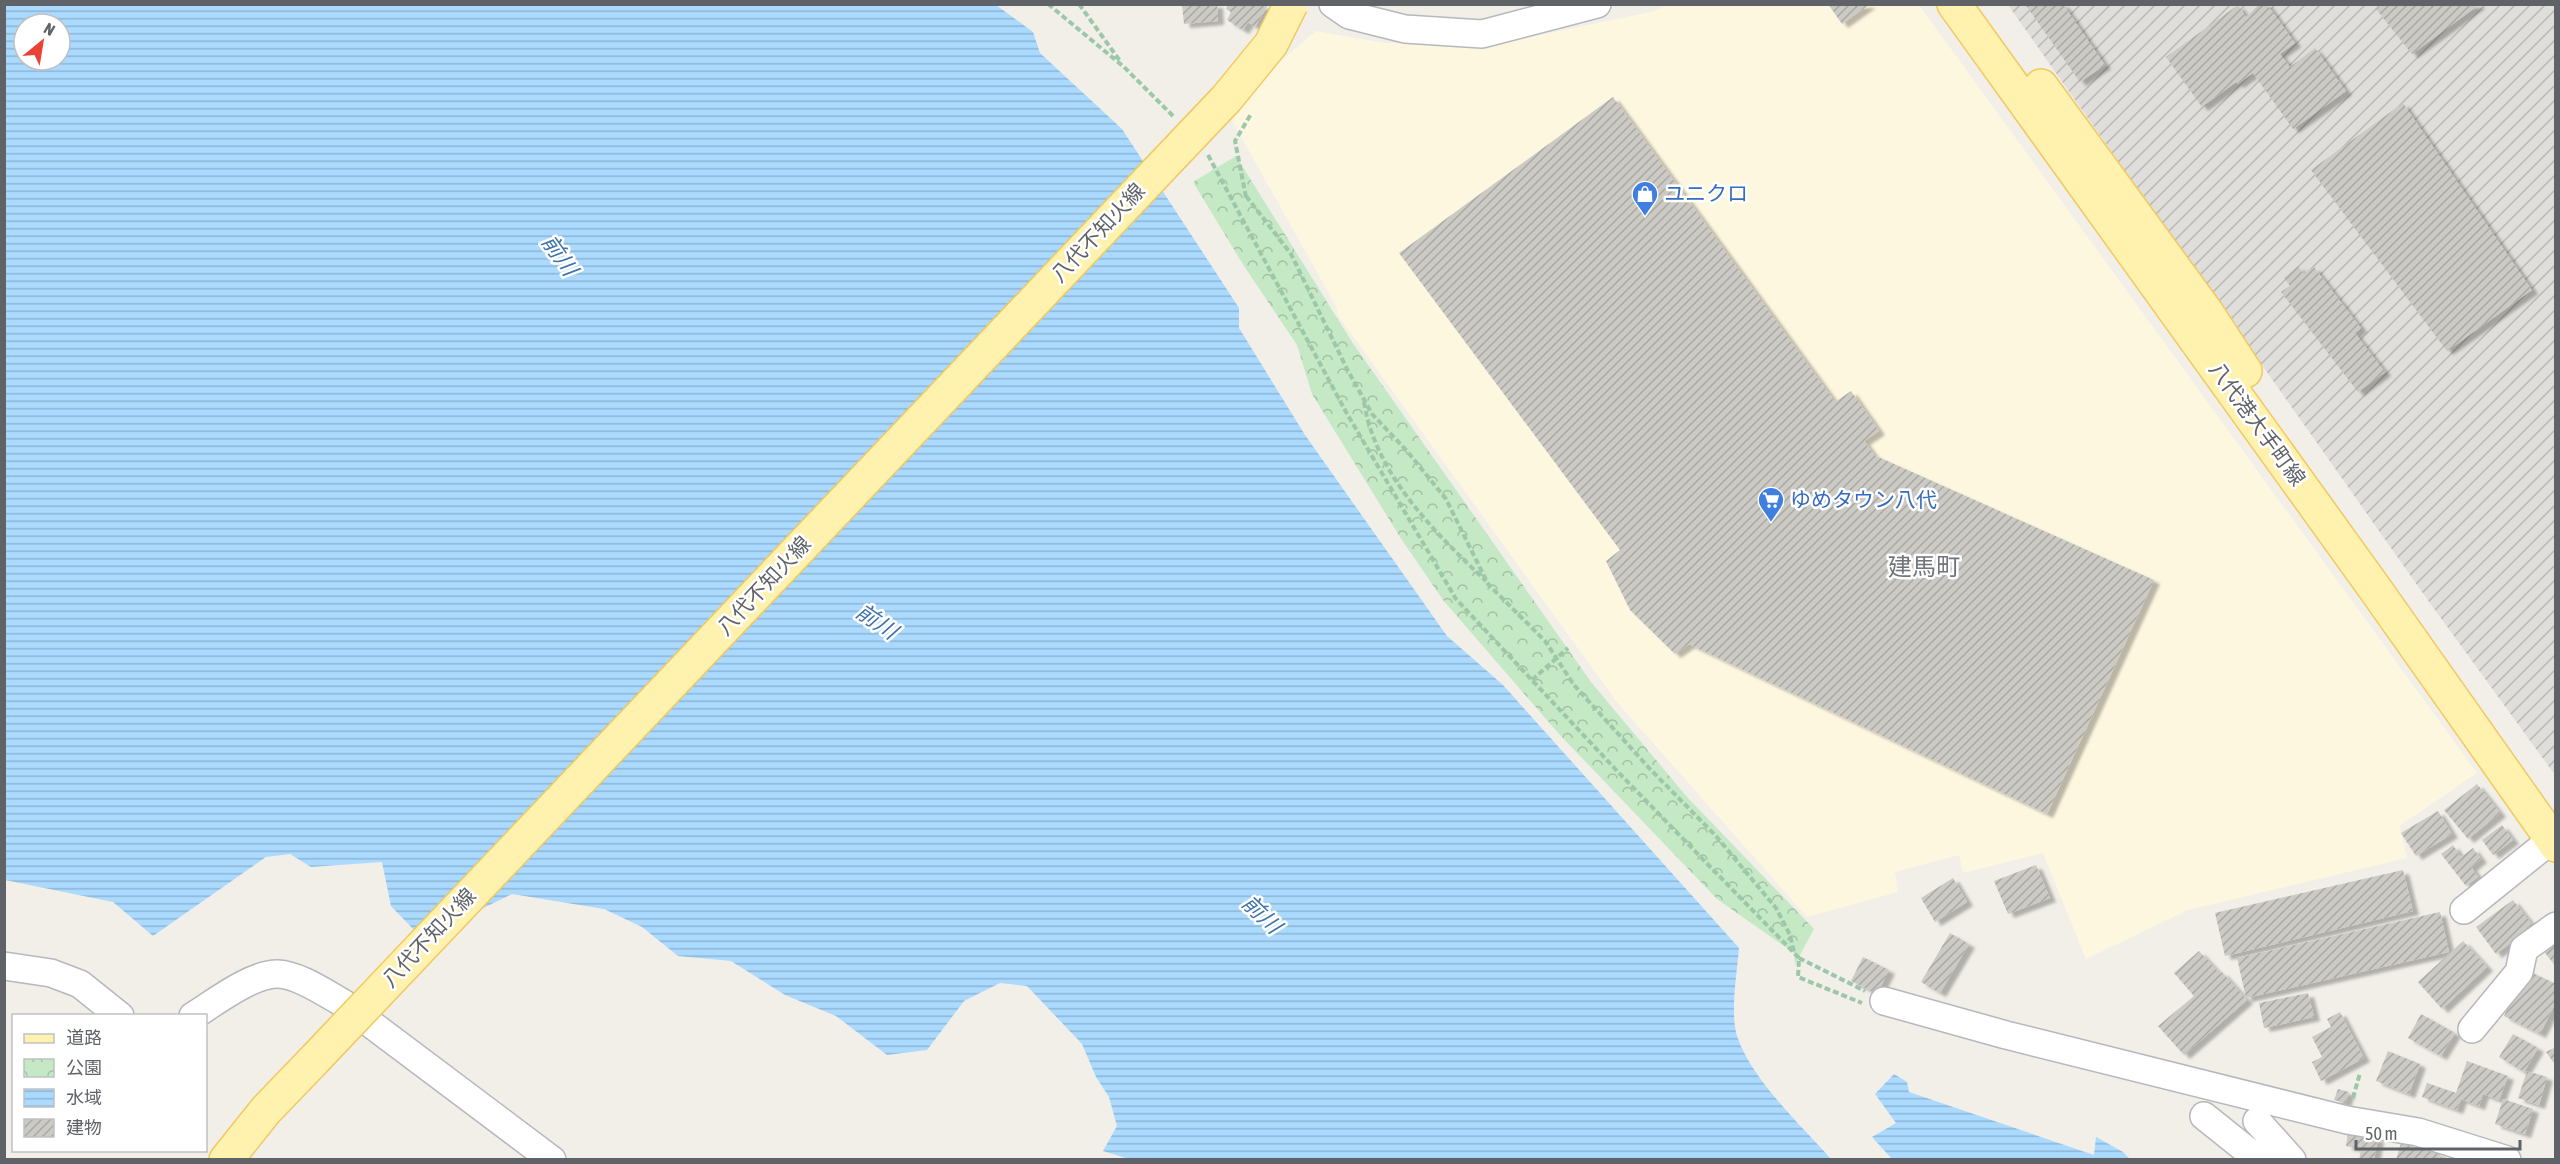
<svg xmlns="http://www.w3.org/2000/svg" width="2560" height="1164" font-family="'Asap Condensed','Noto Sans JP',sans-serif">
<style>
.commercial{fill:#fef7e0}
.industrial{fill:url(#industrial-furrows)}
.park{fill:url(#park-crowns)}
.water{fill:url(#water-rules);fill-rule:evenodd}
.building{fill:url(#building-hatch);filter:url(#shadow)}
.lines{fill:none;stroke-linecap:round;stroke-linejoin:round}
.minor-casing{stroke:#b5b8bc;stroke-width:30}
.major-casing{stroke:#f2c960;stroke-width:36}
.path{stroke:#9cc7a9;stroke-width:4;stroke-dasharray:6 3;stroke-linecap:butt}
.minor{stroke:#fff;stroke-width:27}
.major{stroke:#fff2af;stroke-width:33}
.major-bridge-casing{stroke:#f2c960;stroke-width:36;stroke-linecap:butt}
.major-bridge{stroke:#fff2af;stroke-width:33}
.labels{text-anchor:middle;stroke-width:5;stroke-linejoin:round;paint-order:stroke}
.shop-label{font-size:21px;fill:#366cbe;stroke:#fff;text-anchor:start}
.street-label{font-size:21px;fill:#5f6368;stroke:#fff}
.water-label{font-size:22px;font-style:italic;fill:#4174aa;stroke:#fff}
.quarter-label{font-size:24px;fill:#70757a;stroke:#fff}
</style>
<defs>
<pattern id="industrial-furrows" width="10" height="10" patternUnits="userSpaceOnUse" patternTransform="scale(1.5)"><rect width="10" height="10" fill="#e0deda"/><path d="M-1 1l2-2M0 10L10 0M9 11l2-2" fill="none" stroke="#b9b8b5"/></pattern>
<pattern id="park-crowns" width="20" height="18" patternUnits="userSpaceOnUse" patternTransform="scale(1.5)"><rect width="20" height="18" fill="#c5e8c5"/><path d="M2 6a3 3 0 1 1 6 0M12 15a3 3 0 1 1 6 0" fill="none" stroke="#a3c0a4"/></pattern>
<pattern id="water-rules" width="6" height="5" patternUnits="userSpaceOnUse" patternTransform="scale(1.5)"><rect width="6" height="5" fill="#aadaff"/><path d="M0 2.5h6" fill="none" stroke="#8eb4d2"/></pattern>
<pattern id="building-hatch" width="6" height="6" patternUnits="userSpaceOnUse" patternTransform="scale(1.5)"><rect width="6" height="6" fill="#cccac5"/><path d="M-1 1l2-2M0 6l6-6M5 7l2-2" fill="none" stroke="#a9a8a4"/></pattern>
<filter id="shadow"><feDropShadow dx="6" dy="4" stdDeviation="1.5" flood-color="#0004"/></filter>
</defs>
<rect width="100%" height="100%" fill="#f1efe8"/>
<path class="commercial" d="M 1666,5 L 1919,5 L 2477,773 L 2399,826 L 2407,858 L 2188,910 L 2086,959 L 2043,853 L 1963,873 L 1959,855 L 1895,872 L 1898,892 L 1807,917 L 1616,701 L 1337,314 L 1337,308 L 1225,108 L 1316,31 L 1384,43 L 1522,39 L 1655,11 Z"/>
<path class="industrial" d="M 2008,5 L 2555,5 L 2555,775 L 2427,599 Z"/>
<path class="park" d="M 1236,156 L 1352,342 L 1591,682 L 1687,797 L 1814,929 L 1795,964 L 1794,953 L 1717,899 L 1559,734 L 1443,600 L 1400,537 L 1312,394 L 1297,345 L 1244,266 L 1193,182 Z"/>
<path class="water" d="M 4,5 L 996,5 L 1033,32 L 1040,53 L 1122,129 L 1239,308 L 1239,328 L 1305,435 L 1447,636 L 1503,685 L 1739,948 C 1737,973 1730,1012 1737,1036 C 1751,1079 1801,1125 1831,1159 L 1129,1159 L 1103,1151 L 1117,1126 L 1109,1097 L 1096,1077 L 1082,1044 L 1027,986 L 1000,983 L 964,1001 L 927,1050 L 887,1055 L 836,1016 L 785,995 L 731,961 L 678,956 L 642,927 L 604,909 L 512,894 L 473,913 L 451,932 L 414,930 L 391,906 L 382,862 L 311,867 L 290,854 L 266,857 L 153,936 L 113,902 L 5,880 ZM 24,24 L 60,24 L 60,60 L 24,60 Z
M 1894,1074 L 1907,1082 L 1909,1092 L 2094,1155 L 2096,1137 L 2123,1152 L 2130,1159 L 1892,1159 L 1872,1137 L 1896,1123 L 1875,1094 Z"/>
<path class="building" d="M 1182,4 L 1217,4 L 1218,21 L 1184,24 Z
M 1828,4 L 1870,4 L 1842,24 Z
M 2025,4 L 2063,4 L 2105,65 L 2080,82 Z
M 2263,4 L 2267,4 L 2295,43 L 2280,54 L 2290,67 L 2315,48 L 2346,91 L 2293,129 L 2253,73 L 2238,84 L 2236,82 L 2202,107 L 2166,57 L 2238,5 L 2246,17 Z
M 2382,4 L 2480,4 L 2412,54 L 2376,9 Z
M 1228,5 L 1268,5 L 1255,27 L 1248,22 L 1243,30 L 1227,20 L 1231,12 L 1226,9 Z
M 1613,97 L 1835,402 L 1851,391 L 1879,431 L 1864,441 L 1874,455 L 2154,580 L 2047,814 L 1689,644 L 1675,654 L 1630,610 L 1606,561 L 1620,550 L 1399,253 Z
M 2403,103 L 2532,290 L 2447,351 L 2311,170 Z
M 2298,266 L 2304,274 L 2314,267 L 2361,328 L 2355,333 L 2385,372 L 2358,392 L 2281,292 L 2290,286 L 2284,278 Z
M 2477,784 L 2500,813 L 2468,839 L 2444,810 Z
M 2438,811 L 2452,834 L 2416,856 L 2401,833 Z
M 2502,825 L 2513,840 L 2493,855 L 2482,840 Z
M 2453,845 L 2461,857 L 2473,848 L 2481,859 L 2471,867 L 2478,877 L 2466,886 L 2441,854 Z
M 2036,865 L 2050,898 L 2008,914 L 1994,881 Z
M 2403,870 L 2413,911 L 2225,956 L 2215,913 Z
M 1953,878 L 1967,902 L 1935,922 L 1921,898 Z
M 2513,900 L 2533,926 L 2496,954 L 2476,927 Z
M 2440,912 L 2449,952 L 2246,998 L 2237,958 Z
M 1950,933 L 1969,944 L 1940,993 L 1921,982 Z
M 2463,941 L 2487,967 L 2442,1009 L 2418,982 Z
M 2556,941 L 2556,967 L 2543,950 Z
M 2199,951 L 2220,974 L 2222,972 L 2247,1000 L 2184,1055 L 2158,1026 L 2194,996 L 2174,973 Z
M 1863,957 L 1889,970 L 1877,994 L 1851,981 Z
M 2526,970 L 2556,984 L 2556,1002 L 2540,1034 L 2504,1016 Z
M 2308,993 L 2314,1017 L 2264,1028 L 2259,1003 Z
M 2340,1012 L 2364,1058 L 2321,1081 L 2312,1062 L 2322,1057 L 2312,1037 L 2331,1027 L 2327,1019 Z
M 2421,1014 L 2455,1033 L 2441,1056 L 2408,1038 Z
M 2513,1034 L 2538,1048 L 2524,1072 L 2499,1057 Z
M 2556,1047 L 2556,1066 L 2546,1052 Z
M 2388,1051 L 2420,1064 L 2409,1094 L 2376,1081 Z
M 2467,1061 L 2508,1076 L 2499,1100 L 2483,1094 L 2479,1106 L 2461,1099 L 2457,1110 L 2422,1097 L 2427,1083 L 2456,1093 Z
M 2527,1071 L 2547,1077 L 2539,1105 L 2518,1098 Z
M 2338,1089 L 2349,1092 L 2345,1103 L 2334,1100 Z
M 2503,1099 L 2533,1109 L 2525,1134 L 2495,1124 Z
M 2348,1132 L 2378,1138 L 2374,1160 L 2359,1160 L 2361,1149 L 2346,1146 Z
M 2401,1143 L 2440,1154 L 2439,1160 L 2396,1160 Z"/>
<g class="lines">
<g class="minor-casing">
<path id="minor" d="M 1333,4 L 1349,15 L 1405,29 L 1482,34 L 1597,4
M 2464,910 L 2551,840
M 4,966 L 51,973 L 80,984 L 120,1016
M 1884,1001 L 2006,1035 L 2347,1120 L 2418,1132 L 2507,1160
M 193,1016 C 214,1003 253,973 278,974 C 299,975 325,993 343,1003 L 552,1160
M 2472,1029 L 2519,972 L 2524,949 L 2556,926
M 2204,1116 L 2259,1160
M 2257,1121 L 2292,1160"/>
</g>
<g class="major-casing">
<path id="major" d="M 1954,4 L 2373,586 L 2556,845
M 2041,86 L 2207,313 L 2245,371
M 226,1160 L 266,1110 L 316,1058"/>
</g>
<path class="path" d="M 1048,4 L 1124,67 L 1173,116
M 1079,4 L 1120,61
M 1208,155 L 1346,412 L 1456,599 L 1619,773 L 1799,958 L 1798,977 L 1862,1003
M 1246,196 L 1291,254 L 1347,369 L 1372,414 L 1407,451 L 1446,499 L 1488,584 L 1545,641 L 1574,685 L 1650,769 L 1715,835 L 1776,908 L 1790,935 L 1794,952
M 1246,197 L 1235,141 L 1251,114
M 1364,402 C 1375,474 1435,533 1486,581
M 1532,680 L 1568,648
M 1799,958 L 1865,991
M 2353,1098 L 2360,1073"/>
<use href="#minor" class="minor"/>
<use href="#major" class="major"/>
<g class="major-bridge-casing">
<path id="major-bridge" d="M 316,1058 L 1227,98 L 1271,44 L 1291,4"/>
</g>
<use href="#major-bridge" class="major-bridge"/>
</g>
<defs>
<g id="shop-pin" transform="scale(1.35)"><path d="M0 17L-7.5 6A9.5 9.5 0 1 1 7.5 6Z" fill="#3f7fe0" stroke="#fff"/><path d="M-5-2.5h2.3a2.7 3.5 0 0 1 5.4 0H5L5.5 6h-11ZM-1.5-2.5h3a1.5 2.3 0 0 0-3 0Z" fill="#fff"/></g>
<g id="supermarket-pin" transform="scale(1.35)"><path d="M0 17L-7.5 6A9.5 9.5 0 1 1 7.5 6Z" fill="#3f7fe0" stroke="#fff"/><path d="M-6-5.5h2.5l.6 2H6L4.5 2H-2.5L-4.4-4H-6ZM-1.5 3.2a1.3 1.3 0 1 0 .1 0ZM3 3.2a1.3 1.3 0 1 0 .1 0Z" fill="#fff"/></g>
</defs>
<g fill-rule="evenodd">
<use href="#shop-pin" x="1645" y="194"/>
<use href="#supermarket-pin" x="1771" y="500"/>
</g>
<g class="labels">
<g class="shop-label">
<text x="1664" y="201">ユニクロ</text>
<text x="1790" y="507">ゆめタウン八代</text>
</g>
<g class="street-label">
<text transform="translate(1098 233) rotate(-47)" y="7">八代不知火線</text>
<text transform="translate(2257 424) rotate(54)" y="7">八代港大手町線</text>
<text transform="translate(764 586) rotate(-47)" y="7">八代不知火線</text>
<text transform="translate(429 938) rotate(-47)" y="7">八代不知火線</text>
</g>
<g class="water-label">
<text transform="translate(560 255) rotate(55)" y="8">前川</text>
<text transform="translate(877 621) rotate(34)" y="8">前川</text>
<text transform="translate(1262 914) rotate(44)" y="8">前川</text>
</g>
<g class="quarter-label">
<text x="1924" y="575">建馬町</text>
</g>
</g>
<rect width="2560" height="1164" fill="none" stroke="#5f6368" stroke-width="12"/>
<rect x="12" y="1014" width="195" height="138" fill="#ffffff" stroke="#bfc1c3" stroke-width="1.5"/>
<rect x="24" y="1034" width="30" height="9" fill="#fff2af" stroke="#bfc1c3" stroke-width="1.5"/>
<text x="66" y="1044" font-size="18" fill="#5f6368">道路</text>
<rect x="24" y="1059" width="30" height="18" fill="url(#park-crowns)" stroke="#bfc1c3" stroke-width="1.5"/>
<text x="66" y="1074" font-size="18" fill="#5f6368">公園</text>
<rect x="24" y="1089" width="30" height="18" fill="url(#water-rules)" stroke="#bfc1c3" stroke-width="1.5"/>
<text x="66" y="1104" font-size="18" fill="#5f6368">水域</text>
<rect x="24" y="1119" width="30" height="18" fill="url(#building-hatch)" stroke="#bfc1c3" stroke-width="1.5"/>
<text x="66" y="1134" font-size="18" fill="#5f6368">建物</text>
<g transform="translate(42 42) rotate(30)"><circle r="28" fill="#ffffff" stroke="#bfc1c3" stroke-width="1.5"/>
<path d="M0-4.5L10 22L0 15L-10 22Z" fill="#ea4335"/>
<text y="-9" font-size="16" font-weight="bold" text-anchor="middle" fill="#5f6368">N</text>
</g>
<path d="M2356 1140v9h164v-9" fill="none" stroke="#5f6368" stroke-width="3"/>
<text x="2365" y="1140" font-size="18" fill="#5f6368" stroke="#ffffff" stroke-width="4.5" paint-order="stroke">50 m</text>
</svg>
